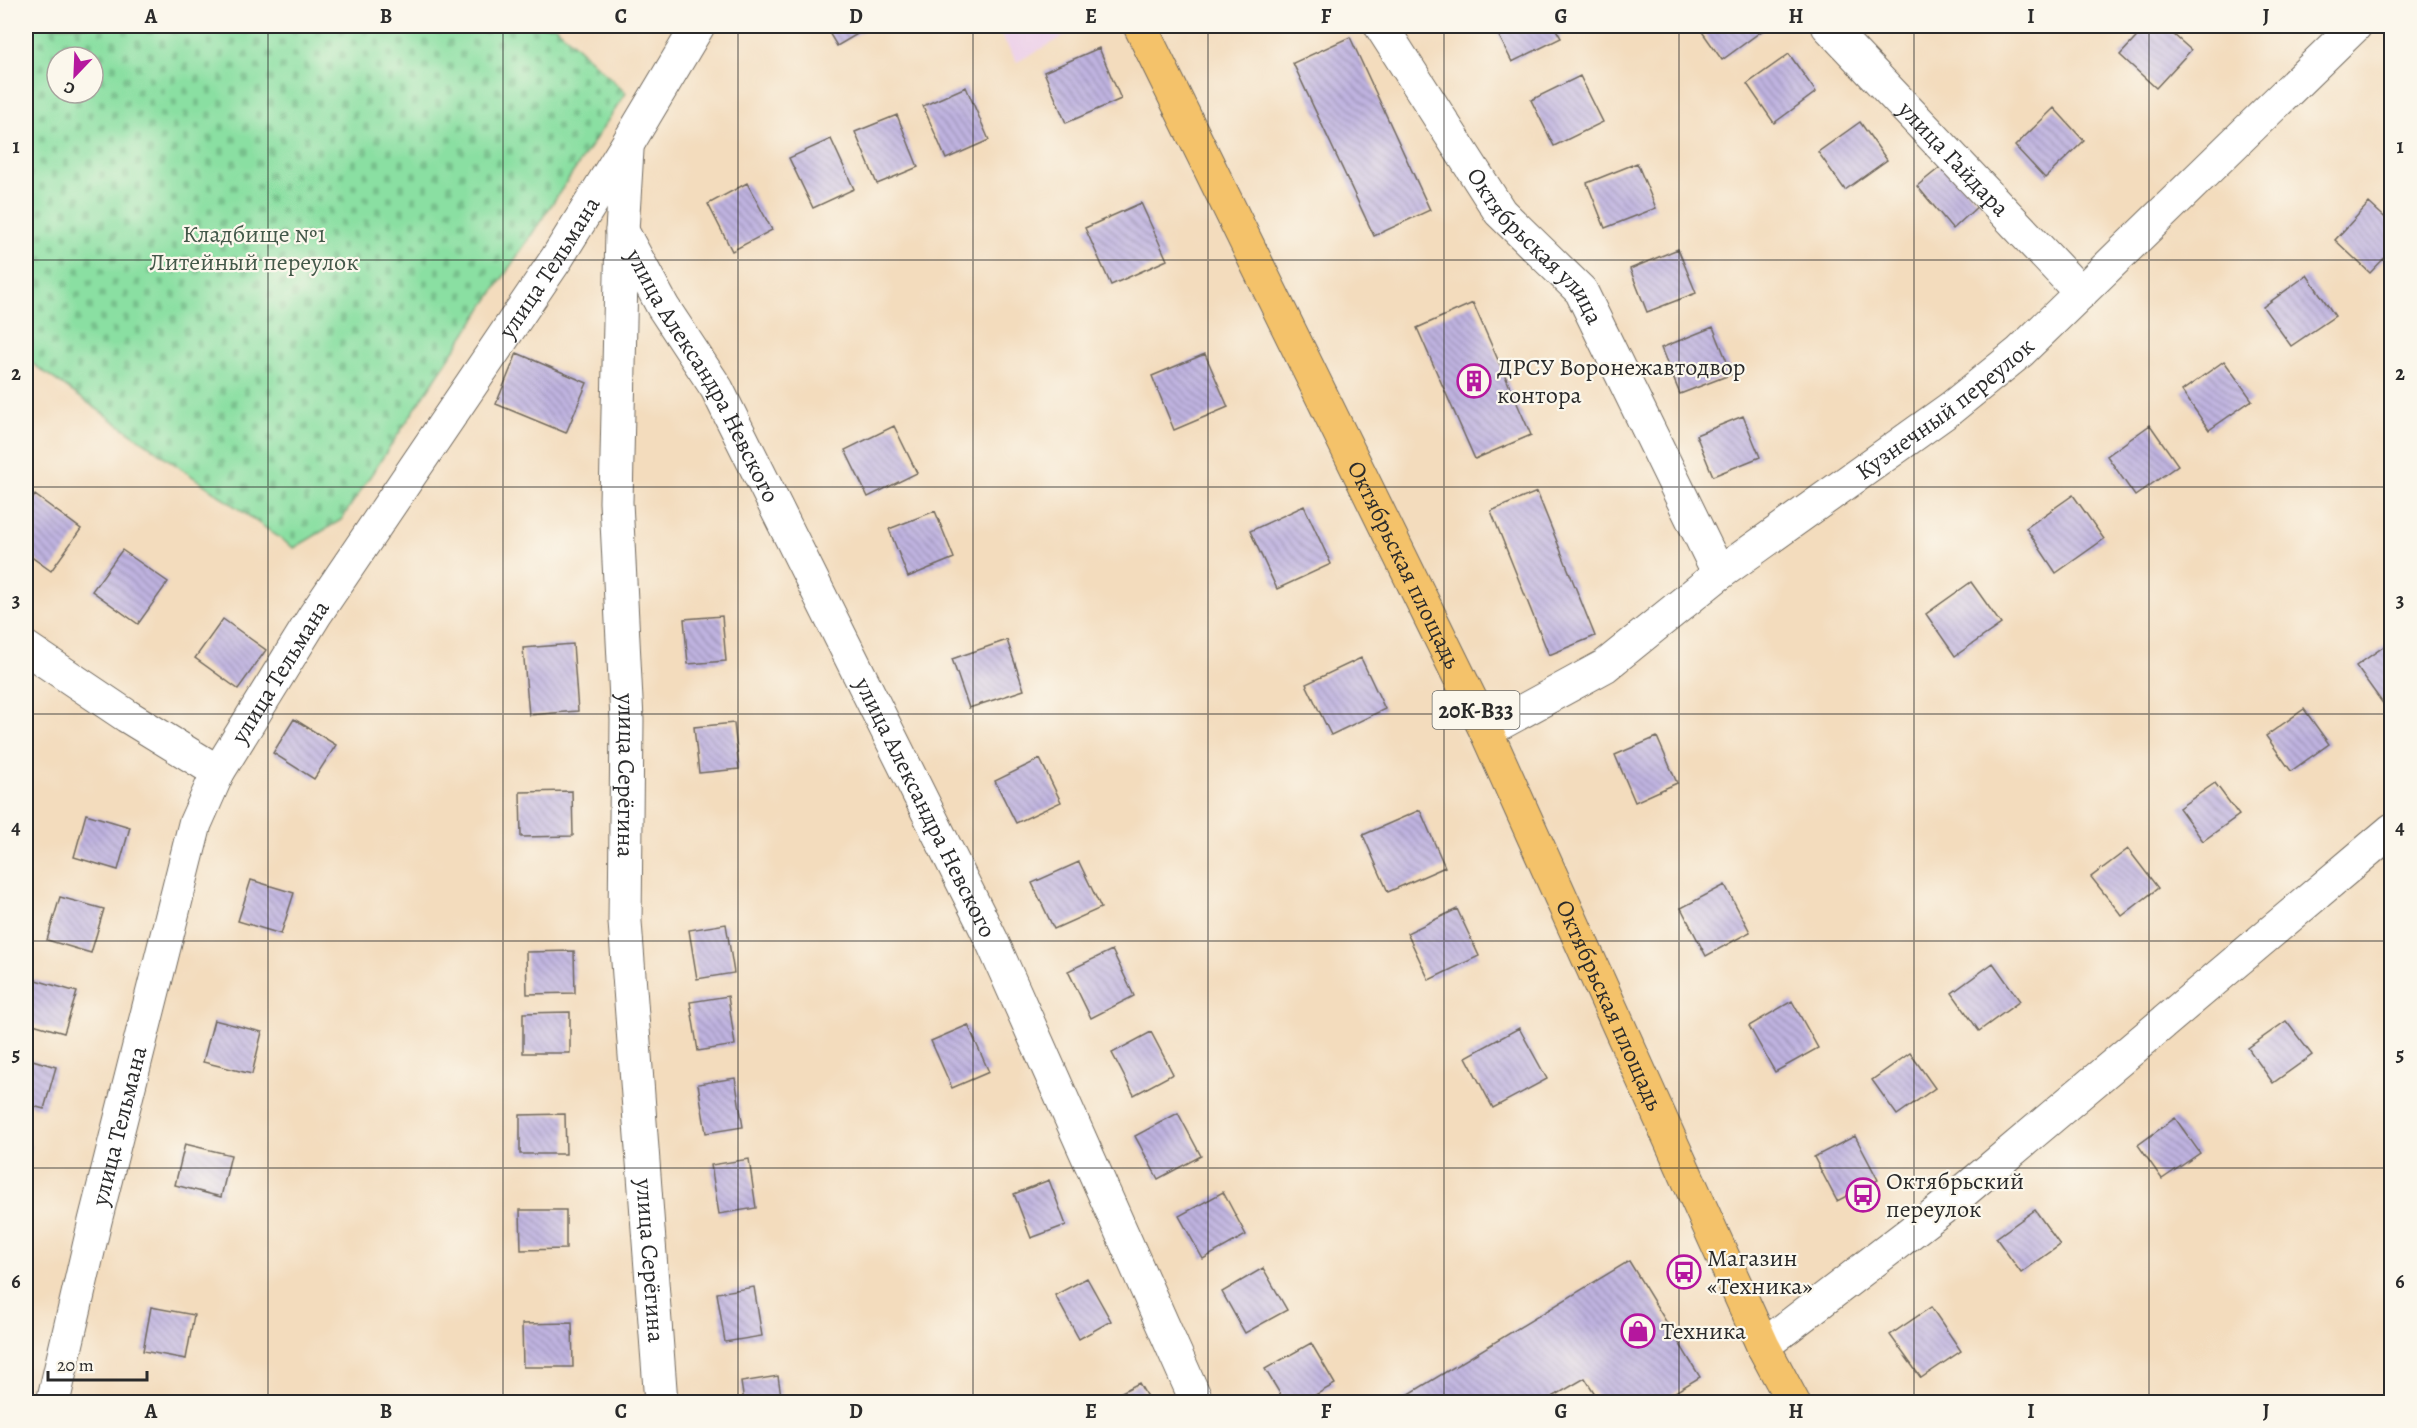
<svg xmlns="http://www.w3.org/2000/svg" width="2417" height="1428" font-family="Alegreya,serif">
<style>
.built{fill:#edd1e9}
.cemetery{fill:url(#cemetery-stones);stroke:#5a8566;stroke-width:1.5;fill-rule:evenodd}
.building{fill:url(#building-back-hatch)}
.lines{fill:none;stroke-linecap:round;stroke-linejoin:round}
.minor-casing{stroke:#71695e;stroke-width:35}
.primary-casing{stroke:#71695e;stroke-width:35}
.minor{stroke:#fff;stroke-width:33}
.primary{stroke:#f4c26a;stroke-width:33}
.grid{fill:none;stroke:#2b2b2b;stroke-width:1.5;stroke-opacity:0.55}
.labels{text-anchor:middle;stroke-width:4.5;stroke-linejoin:round;paint-order:stroke}
.shield{fill:#fbf7ec;stroke:#696865;stroke-width:1.5}
.shield-label{font-size:22px;font-weight:bold;fill:#2b2b2b}
.street-label{font-size:24px;fill:#2b2b2b;stroke:#fbf7ec}
.park-label{font-size:24px;fill:#435849;stroke:#fbf7ec}
.poi-label{font-size:24px;fill:#2b2b2b;stroke:#fbf7ec;text-anchor:start}
.neatline{fill:none;stroke:#2b2b2b;stroke-width:2}
.grid-label{font-size:20px;text-anchor:middle;font-weight:bold;fill:#2b2b2b}
</style>
<defs>
<pattern id="cemetery-stones" width="16" height="16" patternUnits="userSpaceOnUse" patternTransform="scale(1.5)"><rect width="16" height="16" fill="#8adfa2"/><path d="M2 7V4a2 2 0 0 1 4 0v3zM10 15v-3a2 2 0 0 1 4 0v3z" fill="#77c08c"/></pattern>
<pattern id="building-back-hatch" width="6" height="6" patternUnits="userSpaceOnUse" patternTransform="scale(1.5)"><rect width="6" height="6" fill="#bfb3e0"/><path d="M-1 5l2 2M0 0l6 6M5-1l2 2" fill="none" stroke="#9b92b6"/></pattern>
</defs>
<rect width="100%" height="100%" fill="#fbf7ec"/>
<filter id="ink" filterUnits="userSpaceOnUse"><feTurbulence type="fractalNoise" baseFrequency=".0167" numOctaves="2"/><feDisplacementMap in="SourceGraphic" scale="12" xChannelSelector="R" yChannelSelector="G"/><feConvolveMatrix kernelMatrix="1 2 1 2 8 2 1 2 1" color-interpolation-filters="sRGB"/></filter>
<filter id="wash" filterUnits="userSpaceOnUse"><feTurbulence type="fractalNoise" baseFrequency=".008" numOctaves="4" result="noise"/><feDisplacementMap in="SourceGraphic" scale="24" xChannelSelector="R" yChannelSelector="G"/><feGaussianBlur stdDeviation="1.35" result="paint"/><feColorMatrix in="noise" values="0 0 0 0 0 0 0 0 0 0 0 0 0 0 0 0 0 1.4 0 .05"/><feComposite in="paint" operator="in"/></filter>
<g filter="url(#wash)">
<rect width="100%" height="100%" fill="#f3dcbd"/>
<path class="built" d="M 996,26 L 1063,26 L 1068,34 L 1017,62 Z"/>
<path class="cemetery" d="M 26,26 L 555,26 L 626,93 L 341,520 L 294,548 L 26,359 ZM 57,57 L 93,57 L 93,93 L 57,93 Z"/>
<g id="blocks">
<path class="building" d="M 825,26 L 871,26 L 837,46 Z
M 1494,26 L 1554,26 L 1561,38 L 1512,62 Z
M 1698,26 L 1760,26 L 1763,30 L 1722,60 Z
M 2147,26 L 2164,26 L 2191,50 L 2156,88 L 2120,55 Z
M 1350,37 L 1430,210 L 1374,236 L 1293,63 Z
M 1099,48 L 1121,99 L 1066,123 L 1044,72 Z
M 1789,54 L 1816,92 L 1774,123 L 1747,84 Z
M 1580,76 L 1603,122 L 1554,146 L 1531,100 Z
M 966,87 L 989,140 L 946,159 L 923,106 Z
M 2054,108 L 2084,141 L 2045,178 L 2015,146 Z
M 897,115 L 918,167 L 877,184 L 855,132 Z
M 1860,122 L 1887,160 L 1845,190 L 1818,152 Z
M 831,139 L 854,189 L 813,208 L 789,158 Z
M 1637,163 L 1656,208 L 1605,228 L 1587,183 Z
M 1943,165 L 1980,204 L 1953,229 L 1917,186 Z
M 747,183 L 772,230 L 732,251 L 708,204 Z
M 1141,203 L 1167,260 L 1111,285 L 1085,228 Z
M 2369,203 L 2392,224 L 2392,250 L 2370,273 L 2335,240 Z
M 1678,249 L 1696,293 L 1647,312 L 1630,269 Z
M 2307,275 L 2335,316 L 2291,346 L 2263,307 Z
M 1473,303 L 1531,435 L 1475,459 L 1417,328 Z
M 1713,327 L 1732,374 L 1680,394 L 1661,348 Z
M 517,353 L 587,383 L 566,433 L 496,404 Z
M 1205,354 L 1228,407 L 1174,430 L 1152,376 Z
M 2224,361 L 2252,400 L 2209,430 L 2182,391 Z
M 1743,416 L 1760,457 L 1713,476 L 1696,435 Z
M 2150,425 L 2178,465 L 2135,496 L 2107,456 Z
M 894,426 L 917,473 L 868,497 L 845,450 Z
M 1537,492 L 1595,636 L 1549,655 L 1491,511 Z
M 35,495 L 81,529 L 51,571 L 26,553 L 26,508 Z
M 2073,495 L 2104,539 L 2056,573 L 2026,528 Z
M 1304,506 L 1331,564 L 1277,589 L 1250,531 Z
M 935,511 L 954,558 L 908,577 L 889,529 Z
M 122,550 L 168,582 L 138,624 L 92,591 Z
M 1971,582 L 2001,624 L 1955,656 L 1926,614 Z
M 722,616 L 726,661 L 688,664 L 684,619 Z
M 223,619 L 266,650 L 238,689 L 195,658 Z
M 1007,640 L 1024,690 L 969,708 L 952,659 Z
M 2392,641 L 2392,700 L 2384,705 L 2356,666 Z
M 573,644 L 578,711 L 529,715 L 523,648 Z
M 1361,658 L 1385,709 L 1331,735 L 1306,684 Z
M 2304,709 L 2329,744 L 2291,771 L 2266,736 Z
M 294,719 L 336,745 L 314,779 L 273,753 Z
M 734,723 L 739,769 L 699,773 L 694,727 Z
M 1657,737 L 1677,783 L 1635,802 L 1615,755 Z
M 1040,759 L 1061,802 L 1016,823 L 995,781 Z
M 2215,783 L 2239,815 L 2203,841 L 2179,808 Z
M 572,791 L 573,836 L 521,837 L 520,792 Z
M 1420,810 L 1445,867 L 1388,892 L 1363,835 Z
M 86,814 L 130,827 L 118,870 L 74,857 Z
M 2128,849 L 2158,888 L 2122,916 L 2091,877 Z
M 1079,862 L 1101,908 L 1054,929 L 1032,883 Z
M 251,880 L 294,893 L 281,934 L 238,921 Z
M 1725,885 L 1750,932 L 1706,956 L 1681,908 Z
M 60,897 L 104,909 L 91,953 L 47,940 Z
M 1457,909 L 1479,956 L 1429,980 L 1407,933 Z
M 726,924 L 734,973 L 697,979 L 689,930 Z
M 1112,950 L 1134,996 L 1091,1018 L 1068,971 Z
M 574,951 L 575,993 L 527,994 L 526,952 Z
M 1993,963 L 2020,1001 L 1979,1031 L 1952,993 Z
M 32,979 L 77,992 L 64,1033 L 26,1022 L 26,1001 Z
M 728,996 L 735,1045 L 698,1051 L 690,1002 Z
M 1792,1001 L 1818,1048 L 1775,1072 L 1749,1026 Z
M 570,1012 L 570,1053 L 523,1053 L 523,1013 Z
M 214,1020 L 262,1032 L 252,1074 L 203,1062 Z
M 2286,1021 L 2312,1055 L 2273,1083 L 2248,1048 Z
M 968,1025 L 989,1072 L 952,1088 L 931,1041 Z
M 1519,1028 L 1547,1079 L 1493,1108 L 1466,1057 Z
M 1151,1032 L 1173,1074 L 1134,1095 L 1112,1053 Z
M 1910,1053 L 1935,1088 L 1897,1115 L 1872,1080 Z
M 26,1058 L 56,1067 L 44,1109 L 26,1104 Z
M 735,1078 L 743,1127 L 706,1133 L 698,1084 Z
M 1178,1113 L 1201,1156 L 1158,1179 L 1135,1136 Z
M 565,1114 L 566,1154 L 520,1154 L 520,1115 Z
M 2175,1118 L 2200,1153 L 2162,1179 L 2138,1145 Z
M 1855,1136 L 1878,1180 L 1837,1201 L 1814,1157 Z
M 26,1144 L 31,1146 L 26,1164 Z
M 185,1144 L 231,1155 L 221,1197 L 175,1185 Z
M 749,1159 L 756,1208 L 719,1214 L 711,1165 Z
M 1049,1180 L 1066,1225 L 1031,1238 L 1014,1194 Z
M 1223,1192 L 1246,1235 L 1203,1259 L 1179,1216 Z
M 520,1210 L 566,1210 L 566,1249 L 521,1250 Z
M 2035,1210 L 2060,1245 L 2021,1273 L 1996,1238 Z
M 1629,1261 L 1700,1377 L 1659,1402 L 1600,1402 L 1585,1378 L 1544,1402 L 1396,1402 Z
M 1263,1268 L 1287,1310 L 1245,1333 L 1222,1292 Z
M 1087,1278 L 1111,1321 L 1079,1339 L 1055,1295 Z
M 754,1287 L 762,1336 L 725,1342 L 717,1293 Z
M 151,1307 L 194,1315 L 186,1359 L 143,1351 Z
M 1931,1307 L 1961,1351 L 1921,1378 L 1890,1335 Z
M 572,1323 L 573,1367 L 523,1367 L 522,1324 Z
M 1311,1343 L 1335,1384 L 1303,1402 L 1285,1402 L 1265,1369 Z
M 778,1376 L 782,1402 L 744,1402 L 741,1382 Z
M 1139,1383 L 1150,1402 L 1110,1402 L 1108,1399 Z"/>
</g>
</g>
<g filter="url(#ink)">
<use href="#blocks" fill-opacity="0" stroke="#71695e" stroke-width="1.5"/>
<g class="lines">
<g class="minor-casing">
<g id="minor">
<path id="s1" d="M 1381,26 L 1500,212 L 1581,291 L 1719,574"/>
<path id="s2" d="M 1828,26 L 2081,293"/>
<path id="s3" d="M 627,150 L 622,231 L 616,502 L 627,720 L 625,922 L 661,1402"/>
<path id="s4" d="M 622,231 L 663,307 L 717,389 L 991,939 L 1197,1402"/>
<path d="M 26,648 L 127,716 L 218,772"/>
<path id="s5" d="M 1486,731 L 1605,666 L 1719,574 L 1951,408 L 2020,352 L 2355,26"/>
<path d="M 1763,1346 L 1957,1197 L 2392,830"/>
<path id="s6" d="M 53,1402 L 95,1221 L 195,824 L 218,772 L 315,615 L 557,258 L 627,145 L 698,26"/>
</g>
</g>
<g class="primary-casing">
<g id="primary">
<path id="s7" d="M 1140,26 L 1486,731 L 1763,1346 L 1793,1402"/>
</g>
</g>
<use href="#minor" class="minor"/>
<use href="#primary" class="primary"/>
</g>
</g>
<path class="grid" d="M 268,26 L 268,1402M 503,26 L 503,1402M 738,26 L 738,1402M 973,26 L 973,1402M 1208,26 L 1208,1402M 1444,26 L 1444,1402M 1679,26 L 1679,1402M 1914,26 L 1914,1402M 2149,26 L 2149,1402M 26,260 L 2392,260M 26,487 L 2392,487M 26,714 L 2392,714M 26,941 L 2392,941M 26,1168 L 2392,1168"/>
<defs>
<g id="building-ring" transform="scale(1.725)"><circle r="9.5" fill="#fbf7ec" stroke="#b5179e" stroke-width="1.5"/><path d="M-4-6H4V6H1V3H-1V6H-4ZM-2.5-4.3h1.7v1.8h-1.7ZM.8-4.3h1.7v1.8H.8ZM-2.5-1h1.7V.8h-1.7ZM.8-1h1.7V.8H.8Z" fill="#b5179e"/></g>
<g id="bus-ring" transform="scale(1.725)"><circle r="9.5" fill="#fbf7ec" stroke="#b5179e" stroke-width="1.5"/><path d="M-5-6H5V4H4V6H2V4H-2V6H-4V4H-5ZM-3.5-4V0h7V-4ZM-3.5 1.2v1.5H-2V1.2ZM2 1.2v1.5H3.5V1.2Z" fill="#b5179e"/></g>
<g id="shop-ring" transform="scale(1.725)"><circle r="9.5" fill="#fbf7ec" stroke="#b5179e" stroke-width="1.5"/><path d="M-5-2.5h2.3a2.7 3.5 0 0 1 5.4 0H5L5.5 6h-11ZM-1.5-2.5h3a1.5 2.3 0 0 0-3 0Z" fill="#b5179e"/></g>
</defs>
<g fill-rule="evenodd">
<use href="#building-ring" x="1474" y="381"/>
<use href="#bus-ring" x="1863" y="1195"/>
<use href="#bus-ring" x="1684" y="1272"/>
<use href="#shop-ring" x="1638" y="1331"/>
</g>
<g class="labels">
<rect class="shield" x="1432.5" y="691" width="87" height="38" rx="4.5"/>
<g class="shield-label">
<text x="1476" y="718">20К-В33</text>
</g>
<g class="street-label">
<text dy="8" stroke="none"><textPath href="#s2" startOffset="183">улица Гайдара</textPath></text>
<text dy="8" stroke="none"><textPath href="#s1" startOffset="270">Октябрьская улица</textPath></text>
<text dy="8" stroke="none"><textPath href="#s6" startOffset="1256">улица Тельмана</textPath></text>
<text dy="8" stroke="none"><textPath href="#s4" startOffset="166">улица Александра Невского</textPath></text>
<text dy="8" stroke="none"><textPath href="#s5" startOffset="562">Кузнечный переулок</textPath></text>
<text dy="8" stroke="none"><textPath href="#s7" startOffset="600">Октябрьская площадь</textPath></text>
<text dy="8" stroke="none"><textPath href="#s6" startOffset="770">улица Тельмана</textPath></text>
<text dy="8" stroke="none"><textPath href="#s3" startOffset="626">улица Серёгина</textPath></text>
<text dy="8" stroke="none"><textPath href="#s4" startOffset="652">улица Александра Невского</textPath></text>
<text dy="8" stroke="none"><textPath href="#s7" startOffset="1086">Октябрьская площадь</textPath></text>
<text dy="8" stroke="none"><textPath href="#s6" startOffset="284">улица Тельмана</textPath></text>
<text dy="8" stroke="none"><textPath href="#s3" startOffset="1112">улица Серёгина</textPath></text>
</g>
<g class="park-label">
<text x="254" y="242">Кладбище №1<tspan x="254" dy="28">Литейный переулок</tspan></text>
</g>
<g class="poi-label">
<text x="1497" y="375">ДРСУ Воронежавтодвор<tspan x="1497" dy="28">контора</tspan></text>
<text x="1886" y="1189">Октябрьский<tspan x="1886" dy="28">переулок</tspan></text>
<text x="1707" y="1266">Магазин<tspan x="1707" dy="28">«Техника»</tspan></text>
<text x="1661" y="1339">Техника</text>
</g>
</g>
<rect width="2417" height="1428" fill="none" stroke="#fbf7ec" stroke-width="66"/>
<g transform="translate(75 75) rotate(203)"><circle r="28" fill="#fbf7ec" stroke="#a8a59f" stroke-width="1.5"/>
<path d="M0-4.5L10 22L0 15L-10 22Z" fill="#b5179e"/>
<text y="-9" font-size="16" font-weight="bold" text-anchor="middle" fill="#2b2b2b">С</text>
</g>
<path d="M48 1371v9h99v-9" fill="none" stroke="#2b2b2b" stroke-width="3"/>
<text x="57" y="1371" font-size="18" fill="#2b2b2b" stroke="#fbf7ec" stroke-width="4.5" paint-order="stroke">20 m</text>
<rect x="33" y="33" width="2351" height="1362" class="neatline"/>
<g class="grid-label">
<text x="151" y="23">A</text>
<text x="386" y="23">B</text>
<text x="621" y="23">C</text>
<text x="856" y="23">D</text>
<text x="1091" y="23">E</text>
<text x="1326" y="23">F</text>
<text x="1561" y="23">G</text>
<text x="1796" y="23">H</text>
<text x="2031" y="23">I</text>
<text x="2266" y="23">J</text>
<text x="16" y="153">1</text>
<text x="2400" y="153">1</text>
<text x="16" y="380">2</text>
<text x="2400" y="380">2</text>
<text x="16" y="607">3</text>
<text x="2400" y="607">3</text>
<text x="16" y="834">4</text>
<text x="2400" y="834">4</text>
<text x="16" y="1061">5</text>
<text x="2400" y="1061">5</text>
<text x="16" y="1288">6</text>
<text x="2400" y="1288">6</text>
<text x="151" y="1418">A</text>
<text x="386" y="1418">B</text>
<text x="621" y="1418">C</text>
<text x="856" y="1418">D</text>
<text x="1091" y="1418">E</text>
<text x="1326" y="1418">F</text>
<text x="1561" y="1418">G</text>
<text x="1796" y="1418">H</text>
<text x="2031" y="1418">I</text>
<text x="2266" y="1418">J</text>
</g>
</svg>
